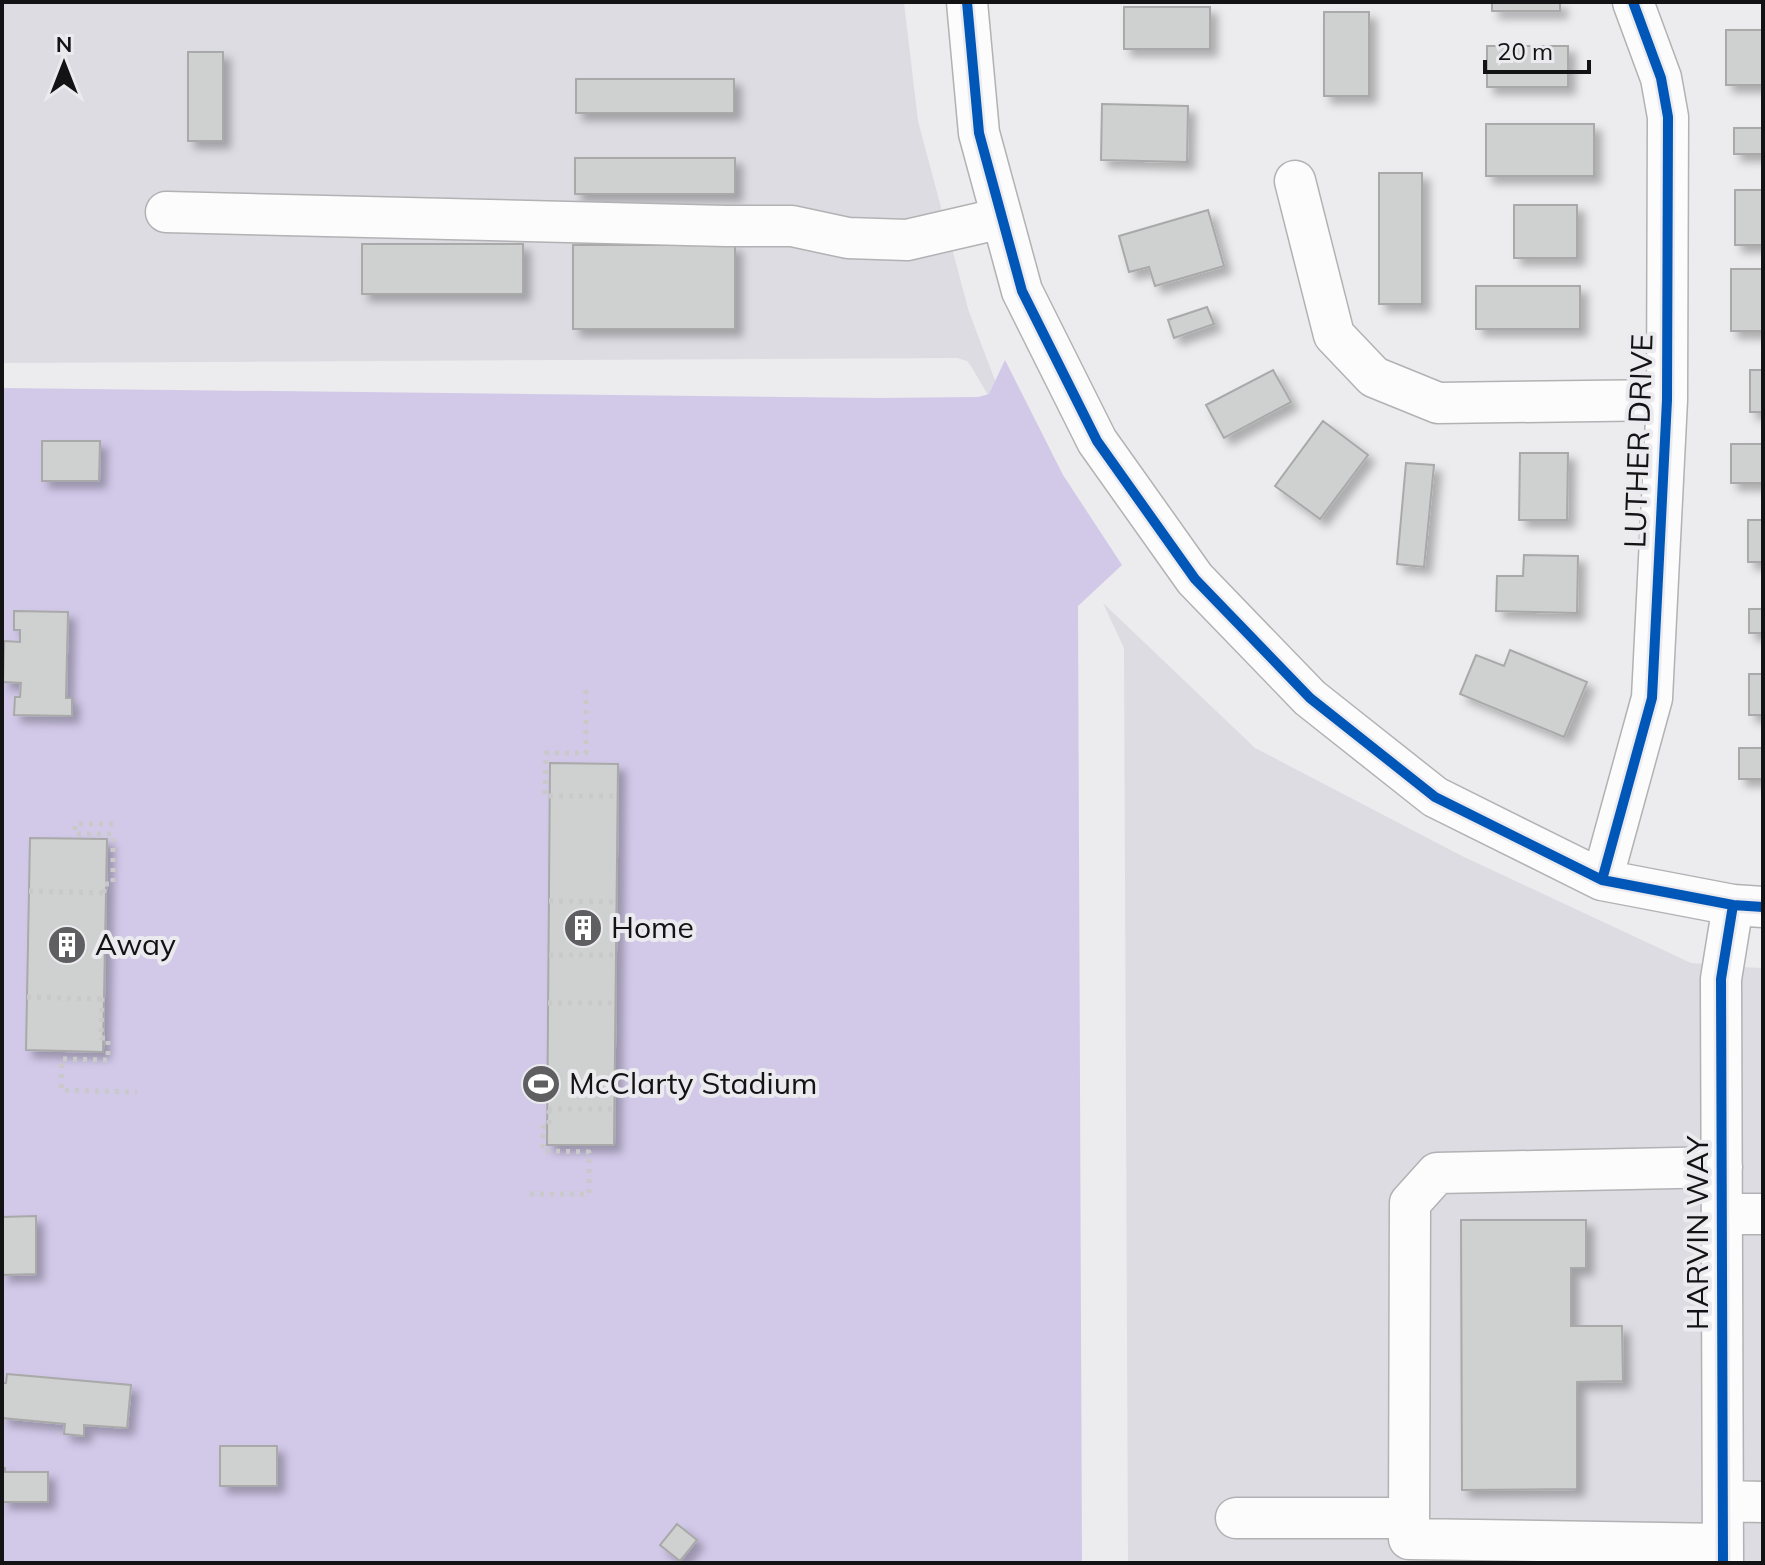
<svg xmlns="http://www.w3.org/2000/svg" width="1765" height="1565" font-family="Mulish,sans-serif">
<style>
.built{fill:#dddce2}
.green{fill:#d2c9e9}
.building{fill:#cfd0d0;stroke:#a9a9aa;stroke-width:2;filter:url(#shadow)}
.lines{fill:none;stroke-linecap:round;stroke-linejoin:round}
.minor-casing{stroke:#b2b1b3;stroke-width:43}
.path{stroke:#c9c9c9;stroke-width:5;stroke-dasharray:4 6;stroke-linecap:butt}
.minor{stroke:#fcfcfc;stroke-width:40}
.cycleway-casing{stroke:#ebeaee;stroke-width:15}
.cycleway{stroke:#0057b8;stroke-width:10}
.labels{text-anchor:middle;stroke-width:8;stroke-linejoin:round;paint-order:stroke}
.street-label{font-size:30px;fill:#131214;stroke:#ebeaee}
.poi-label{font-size:30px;fill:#131214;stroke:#ebeaee;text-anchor:start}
</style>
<defs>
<filter id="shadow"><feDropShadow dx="7" dy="7" stdDeviation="4" flood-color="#0004"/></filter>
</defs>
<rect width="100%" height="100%" fill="#ecebed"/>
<path class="built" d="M 2,2 L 904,3 L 918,121 L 969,312 L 1025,459 L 971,366 L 967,361 L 957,358 L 2,363 Z
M 1103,603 L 1255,748 L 1462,856 L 1691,963 L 1705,964 L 1705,1563 L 1128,1563 L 1124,648 Z
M 1741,967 L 1763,968 L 1763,1563 L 1741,1563 Z"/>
<path class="green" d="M 1005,360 L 1063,475 L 1122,565 L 1078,606 L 1082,1563 L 2,1563 L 2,388 L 879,398 L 978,397 L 989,394 Z"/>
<path class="building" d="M 1492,2 L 1560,2 L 1560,11 L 1492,11 Z
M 1124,7 L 1210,7 L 1210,49 L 1124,49 Z
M 1324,12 L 1369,12 L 1369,96 L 1324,96 Z
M 1726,30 L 1763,30 L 1763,85 L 1726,85 Z
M 1487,46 L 1568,46 L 1568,87 L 1487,87 Z
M 188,52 L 223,52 L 223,141 L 188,141 Z
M 576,79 L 734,79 L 734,113 L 576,113 Z
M 1102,104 L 1188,106 L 1187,162 L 1101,160 Z
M 1486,124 L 1594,124 L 1594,176 L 1486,176 Z
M 1734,128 L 1763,128 L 1763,154 L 1734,154 Z
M 575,158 L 735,158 L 735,194 L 575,194 Z
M 1379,173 L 1422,173 L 1422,304 L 1379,304 Z
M 1735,190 L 1763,190 L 1763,245 L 1735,245 Z
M 1514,205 L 1577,205 L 1577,258 L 1514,258 Z
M 1208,210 L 1224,266 L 1155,286 L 1149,267 L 1129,272 L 1119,236 Z
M 362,244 L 523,244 L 523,294 L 362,294 Z
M 573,245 L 735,245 L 735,329 L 573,329 Z
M 1731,269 L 1763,269 L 1763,331 L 1731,331 Z
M 1476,286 L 1580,286 L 1580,329 L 1476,329 Z
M 1207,307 L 1214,324 L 1174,338 L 1168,320 Z
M 1273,370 L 1291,402 L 1224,438 L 1206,405 Z
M 1750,370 L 1763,370 L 1763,412 L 1750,412 Z
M 1323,421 L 1368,455 L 1320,519 L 1275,486 Z
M 42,441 L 100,441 L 99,481 L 42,481 Z
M 1731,444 L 1763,444 L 1763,483 L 1731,483 Z
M 1520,453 L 1568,453 L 1567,520 L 1519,520 Z
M 1406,463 L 1434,465 L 1424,567 L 1397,564 Z
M 1748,520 L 1763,520 L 1763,562 L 1748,562 Z
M 1524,555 L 1578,556 L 1577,613 L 1496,611 L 1497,576 L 1523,576 Z
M 1749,609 L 1763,609 L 1763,633 L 1749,633 Z
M 14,611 L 68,612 L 66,698 L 72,698 L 72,716 L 14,715 L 15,697 L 20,697 L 21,683 L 3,682 L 4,641 L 20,642 L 20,630 L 14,630 Z
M 1510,650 L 1587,682 L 1564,737 L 1460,694 L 1476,655 L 1504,666 Z
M 1749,674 L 1763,674 L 1763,715 L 1749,715 Z
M 1739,748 L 1763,748 L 1763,779 L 1739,779 Z
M 550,763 L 618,764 L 614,1145 L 547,1145 Z
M 30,838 L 107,839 L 103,1052 L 26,1050 Z
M 36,1216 L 36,1274 L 2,1275 L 2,1217 Z
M 1461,1220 L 1586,1220 L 1586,1268 L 1571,1268 L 1571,1326 L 1622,1326 L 1623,1381 L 1577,1382 L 1577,1489 L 1462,1490 Z
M 7,1374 L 131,1385 L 127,1428 L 84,1425 L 84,1436 L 64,1434 L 65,1424 L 2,1418 L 2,1383 L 6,1383 Z
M 220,1446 L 277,1446 L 277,1486 L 220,1486 Z
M 2,1468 L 5,1468 L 5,1472 L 48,1472 L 48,1502 L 2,1502 Z
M 677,1524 L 697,1540 L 680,1561 L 660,1545 Z"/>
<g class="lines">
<g class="minor-casing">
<path id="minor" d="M 967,2 L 979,133 L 1022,291 L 1097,441 L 1195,579 L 1310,698 L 1435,797 L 1602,880 L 1733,905 L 1763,907
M 1295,181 L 1334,335 L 1374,377 L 1438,403 L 1667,400
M 166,212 L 726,226 L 792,226 L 848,238 L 907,240 L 1002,218
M 1602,880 L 1652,698 L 1667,400 L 1668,117 L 1661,78 L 1633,2
M 1722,1167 L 1437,1173 L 1410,1203 L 1409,1539 L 1723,1544
M 1722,1214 L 1763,1214
M 1723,1501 L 1763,1502
M 1236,1518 L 1409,1518
M 1723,1563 L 1721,979 L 1733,905"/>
</g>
<path class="path" d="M 586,690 L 586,753 L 546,753 L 545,796 L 617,796
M 29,891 L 105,893
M 104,893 L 104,884 L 113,884 L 113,834 L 75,834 L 75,824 L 119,824
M 549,901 L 617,902
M 549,955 L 616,955
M 27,997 L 103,999
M 102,998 L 101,1038 L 108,1038 L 108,1060 L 62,1059 L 61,1090 L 137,1092
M 548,1003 L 616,1003
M 548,1109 L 615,1109
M 530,1194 L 589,1194 L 589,1152 L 543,1151 L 543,1127 L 549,1127 L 549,1109"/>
<use href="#minor" class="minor"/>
<g class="cycleway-casing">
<path id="cycleway" d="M 967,2 L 979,133 L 1022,291 L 1097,441 L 1195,579 L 1310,698 L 1435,797 L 1602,880 L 1733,905 L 1763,907
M 1602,880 L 1652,698 L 1667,400 L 1668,117 L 1661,78 L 1633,2
M 1723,1563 L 1721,979 L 1733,905"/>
</g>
<use href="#cycleway" class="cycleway"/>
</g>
<defs>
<g id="building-disc" transform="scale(2)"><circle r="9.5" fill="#5f5e60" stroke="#ebeaee"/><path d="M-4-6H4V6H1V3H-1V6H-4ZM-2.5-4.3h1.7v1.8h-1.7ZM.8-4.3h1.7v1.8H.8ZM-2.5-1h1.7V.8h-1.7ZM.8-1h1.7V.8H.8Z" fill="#fff"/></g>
<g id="stadium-disc" transform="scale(2)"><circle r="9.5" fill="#5f5e60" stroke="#ebeaee"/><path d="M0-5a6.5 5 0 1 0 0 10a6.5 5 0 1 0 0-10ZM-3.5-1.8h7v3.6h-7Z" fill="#fff"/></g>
</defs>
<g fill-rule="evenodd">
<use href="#building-disc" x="583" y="928"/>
<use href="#building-disc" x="67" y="945"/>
<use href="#stadium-disc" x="541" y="1084"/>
</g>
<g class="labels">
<g class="street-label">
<text transform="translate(1639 441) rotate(-88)" y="10">LUTHER DRIVE</text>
<text transform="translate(1698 1233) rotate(-90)" y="10">HARVIN WAY</text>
</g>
<g class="poi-label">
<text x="611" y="938">Home</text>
<text x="95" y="955">Away</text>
<text x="569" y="1094">McClarty Stadium</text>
</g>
</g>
<rect width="1765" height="1565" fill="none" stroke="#131214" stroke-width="8"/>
<g transform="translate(64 64)" stroke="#ebeaee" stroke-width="6" paint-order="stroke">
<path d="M0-6L14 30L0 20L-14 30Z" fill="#131214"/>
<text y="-12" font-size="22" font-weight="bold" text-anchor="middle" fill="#131214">N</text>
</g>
<path d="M1485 60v12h104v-12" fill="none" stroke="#131214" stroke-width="4"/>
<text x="1497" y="60" font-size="24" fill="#131214" stroke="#ebeaee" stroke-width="6" paint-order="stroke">20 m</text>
</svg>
